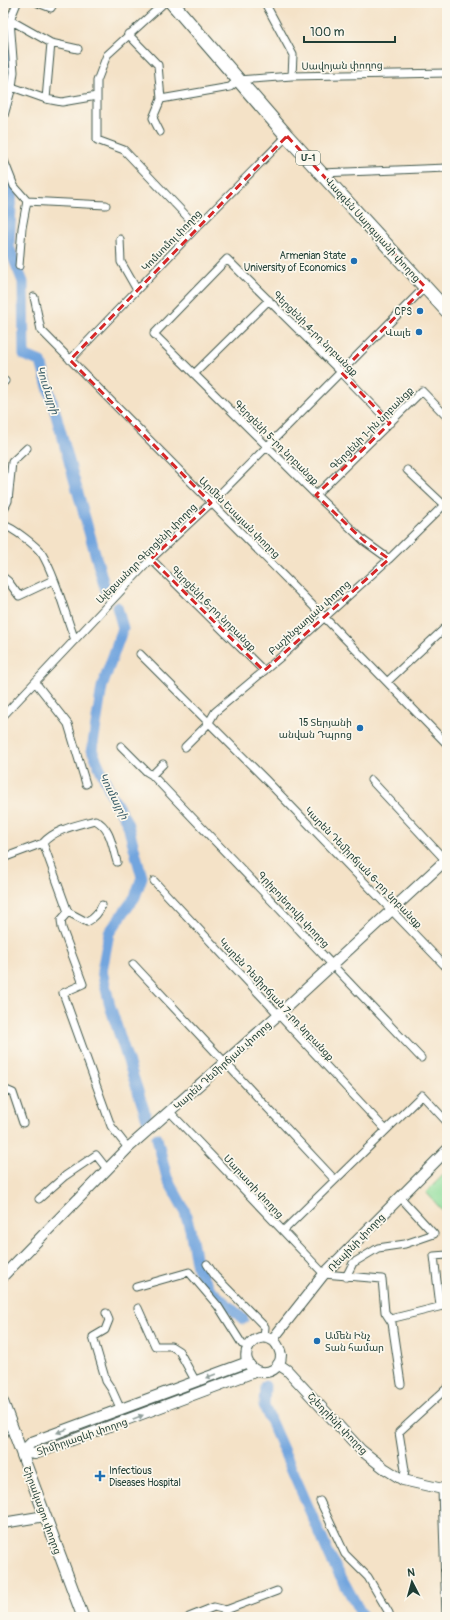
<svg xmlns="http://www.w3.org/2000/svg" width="450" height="1620" font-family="Pangolin,'Noto Sans Armenian',sans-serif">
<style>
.green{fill:#8fdd9b;stroke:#578d68}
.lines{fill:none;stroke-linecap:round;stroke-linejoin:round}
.river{stroke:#72a5de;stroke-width:11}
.street-casing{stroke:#3f564a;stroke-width:9}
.secondary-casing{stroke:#3f564a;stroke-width:12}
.primary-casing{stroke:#3f564a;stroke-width:13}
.highway-casing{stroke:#3f564a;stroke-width:15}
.street{stroke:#fff;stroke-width:7}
.secondary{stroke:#fff;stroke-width:10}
.primary{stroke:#fff;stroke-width:11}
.highway{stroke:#fff;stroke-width:13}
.oneway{fill:#8f9e9a}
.marked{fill:none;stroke:#d62828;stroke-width:3;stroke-dasharray:8 5;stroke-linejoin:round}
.poi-dot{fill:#1f6fb2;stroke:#fbf7ec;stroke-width:1.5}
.labels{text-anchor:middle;stroke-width:3.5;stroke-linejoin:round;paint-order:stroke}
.shield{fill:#fbf7ec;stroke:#61756b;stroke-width:1}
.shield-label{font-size:9px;font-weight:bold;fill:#1f3d34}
.street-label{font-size:10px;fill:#1f3d34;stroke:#fbf7ec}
.poi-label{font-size:10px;fill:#1f3d34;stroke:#fbf7ec;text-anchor:end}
.water-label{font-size:11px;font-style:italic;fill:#385c67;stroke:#fbf7ec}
</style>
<rect width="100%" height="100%" fill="#fbf7ec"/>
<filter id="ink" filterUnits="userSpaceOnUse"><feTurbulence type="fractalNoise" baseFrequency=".025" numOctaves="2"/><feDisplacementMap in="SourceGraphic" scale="8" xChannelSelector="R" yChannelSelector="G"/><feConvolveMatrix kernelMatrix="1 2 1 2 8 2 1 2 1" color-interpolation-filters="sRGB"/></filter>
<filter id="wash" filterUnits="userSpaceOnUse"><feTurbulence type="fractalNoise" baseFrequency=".012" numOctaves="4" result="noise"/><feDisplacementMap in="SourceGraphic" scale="16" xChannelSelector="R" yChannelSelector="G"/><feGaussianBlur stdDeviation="0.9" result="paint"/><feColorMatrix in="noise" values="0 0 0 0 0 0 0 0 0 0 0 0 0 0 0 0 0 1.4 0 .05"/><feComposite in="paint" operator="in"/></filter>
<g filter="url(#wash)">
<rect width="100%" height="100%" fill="#f4e2c7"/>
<path class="green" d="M 447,1171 L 447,1216 L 426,1192 Z"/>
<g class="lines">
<path class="river" d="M 3,15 L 7,91 L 3,103
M 3,172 L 12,187 L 9,247 L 23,282 L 24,355 L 41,362 L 106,592
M 117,607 L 123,628 L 102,687 L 92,750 L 112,796 L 127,822 L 142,877 L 135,897 L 109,933 L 102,971 L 110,1006 L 147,1119
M 157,1138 L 167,1178 L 184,1209 L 190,1229 L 197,1268 L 210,1289 L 243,1319
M 265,1386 L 264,1406 L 331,1559 L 363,1617"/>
</g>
</g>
<g filter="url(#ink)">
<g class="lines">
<g class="street-casing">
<path id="street" d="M 38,3 L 51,8 L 54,3
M 164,3 L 107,55 L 97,81 L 97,140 L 124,150 L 197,227
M 265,3 L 293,55 L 292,76
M 10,20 L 51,43 L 78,49
M 128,34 L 158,65 L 161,99 L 153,118 L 160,132
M 12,87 L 46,99 L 62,102 L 97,96
M 46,99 L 51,43
M 161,99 L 230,87 L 238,80 L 292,76 L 447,73
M 3,119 L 12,87 L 14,72 L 10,20 L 17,3
M 3,158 L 14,186 L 27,201 L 22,228 L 19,266
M 321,173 L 447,168
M 27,201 L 106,205
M 120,239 L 121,262 L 137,290
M 34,297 L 41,330 L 324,617 L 447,744
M 70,360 L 197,227 L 287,136
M 194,374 L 269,300
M 3,383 L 5,381
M 407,470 L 444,505
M 316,495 L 422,391 L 447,417
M 3,508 L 5,507 L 8,501 L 12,462 L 27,448
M 3,525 C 12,527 38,547 42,554 C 56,577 65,614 75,640
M 151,559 L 264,671
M 389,559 L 364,541 L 316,495 L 154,334 L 227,259 L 341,372 L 390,423
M 3,577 L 8,581 L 19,596 L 53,580
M 140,654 L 266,780 L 447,968
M 35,682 L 68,724 L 86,784
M 387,682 L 447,626
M 3,716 L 151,559 L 211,503 L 425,287
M 121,746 L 147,772 L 152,775 L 421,1058
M 185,747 L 208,724 L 215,712 L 283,655 L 389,559 L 447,502
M 152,775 L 163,764
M 371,780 L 447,862
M 43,843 C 55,829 78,825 95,820 C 111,828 112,846 117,862
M 3,858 L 43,843 L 68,912 L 61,920 L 62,928 L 83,984 L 63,993 L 111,1126 L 128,1148
M 154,881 L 386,1130
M 68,912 L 87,922 C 95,918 99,913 102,905
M 133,964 L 335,1180
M 6,1090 L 13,1093 L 23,1123
M 170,1112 L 324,1274 L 382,1279 L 385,1312 L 392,1323 L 401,1384
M 39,1199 L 65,1176 L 96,1155 L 107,1169
M 283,1231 L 422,1095 L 447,1122
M 207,1264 L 215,1276 L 265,1327 L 264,1338
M 346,1277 L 353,1263 L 378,1248 L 405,1244 L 434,1234 L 400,1197
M 136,1287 L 189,1272 L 218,1306 L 242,1344 L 248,1346
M 440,1306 L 434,1256 L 447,1255
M 138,1308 L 155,1346 L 171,1346 L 179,1351 L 196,1382
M 106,1313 L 109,1320 L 105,1330 L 93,1337 L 106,1381 L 112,1390 L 121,1410
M 390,1319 L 447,1305
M 3,1427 L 11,1424
M 403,1480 L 405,1470 L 399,1432 L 447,1388
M 442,1489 L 446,1617
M 320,1501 L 345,1554 L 368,1577 L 389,1613 L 390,1617
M 189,1617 L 214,1607 L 226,1610 L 277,1591"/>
</g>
<g class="secondary-casing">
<path id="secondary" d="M 3,1276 L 128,1148 L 278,1015 L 447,859
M 272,1340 L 324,1274 L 447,1150
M 278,1364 L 287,1370 L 361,1450 L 384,1468 L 403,1480 L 447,1490
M 22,1452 L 35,1454 L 257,1371 C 269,1375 281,1368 281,1355 C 280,1350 278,1345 274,1341 C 254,1327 233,1359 257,1371
M 22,1452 L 32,1442 L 248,1362
M 3,1523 L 45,1516"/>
</g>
<g class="primary-casing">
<path id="primary" d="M 3,1403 L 83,1617"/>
</g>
<g class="highway-casing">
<path id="highway" d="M 172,3 L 287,136 L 447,311"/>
</g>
<use href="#street" class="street"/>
<use href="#secondary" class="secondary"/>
<use href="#primary" class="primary"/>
<use href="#highway" class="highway"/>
</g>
<defs><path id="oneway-solid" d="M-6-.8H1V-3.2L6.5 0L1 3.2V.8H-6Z"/></defs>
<g class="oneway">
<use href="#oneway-solid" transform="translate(211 1376) rotate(159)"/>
<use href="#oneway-solid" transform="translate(138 1417) rotate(-21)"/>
<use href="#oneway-solid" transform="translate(62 1431) rotate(160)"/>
</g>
</g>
<path class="marked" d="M 287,136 L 425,287 L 341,372 L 390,423 L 316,495 L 364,541 L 389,559 L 264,671 L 151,559 L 211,503 L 70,360 Z"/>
<g class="poi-dot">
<circle cx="354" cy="261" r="4"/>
<circle cx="420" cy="311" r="4"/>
<circle cx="419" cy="332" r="4"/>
<circle cx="360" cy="728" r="4"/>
<circle cx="317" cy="1341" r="4"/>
<path d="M98 1470h4v4h4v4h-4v4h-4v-4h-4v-4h4z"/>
</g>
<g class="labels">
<rect class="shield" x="296" y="151" width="24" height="14" rx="3"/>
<g class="shield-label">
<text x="308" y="161">Մ-1</text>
</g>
<g class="street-label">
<text transform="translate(342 65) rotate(-1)" y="4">Սավոյան փողոց</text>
<text transform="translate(373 229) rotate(48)" y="4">Վազգեն Սարգսյանի փողոց</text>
<text transform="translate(171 240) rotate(-46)" y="4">Կոմսոմոլ փողոց</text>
<text transform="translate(316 333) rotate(45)" y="4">Գերցենի 4-րդ նրբանցք</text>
<text transform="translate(371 428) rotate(-45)" y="4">Գերցենի 1-ին նրբանցք</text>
<text transform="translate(277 442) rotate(45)" y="4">Գերցենի 5-րդ նրբանցք</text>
<text transform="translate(240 517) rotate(45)" y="4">Արմեն Եսայան փողոց</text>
<text transform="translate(146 553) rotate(-45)" y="4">Ալեքսանդր Գերցենի փողոց</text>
<text transform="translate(214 608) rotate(45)" y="4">Գերցենի 6-րդ նրբանցք</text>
<text transform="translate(309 617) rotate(-42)" y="4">Բաշինջաղյան փողոց</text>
<text transform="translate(364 867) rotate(46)" y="4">Կարեն Դեմիրճյան 6-րդ նրբանցք</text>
<text transform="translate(294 909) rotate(47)" y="4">Գրիբոյեդովի փողոց</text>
<text transform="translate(277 999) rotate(47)" y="4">Կարեն Դեմիրճյան 7-րդ նրբանցք</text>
<text transform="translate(222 1065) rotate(-42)" y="4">Կարեն Դեմիրճյան փողոց</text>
<text transform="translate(254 1186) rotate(47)" y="4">Մարատի փողոց</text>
<text transform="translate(356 1242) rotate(-46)" y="4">Ռեպինի փողոց</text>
<text transform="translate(338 1423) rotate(46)" y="4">Շչեդրինի փողոց</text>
<text transform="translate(82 1436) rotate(-19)" y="4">Տիմիրյազևի փողոց</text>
<text transform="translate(43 1510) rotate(70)" y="4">Շիրակացու փողոց</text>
</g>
<g class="poi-label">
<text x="346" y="259">Armenian State<tspan x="346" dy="12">University of Economics</tspan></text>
<text x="412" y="315">CPS</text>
<text x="411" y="336">Վալե</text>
<text x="352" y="726">15 Տերյանի<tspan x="352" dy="12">անվան Դպրոց</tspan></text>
<text x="325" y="1339" text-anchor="start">Ամեն Ինչ<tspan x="325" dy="12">Տան համար</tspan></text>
<text x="109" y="1474" text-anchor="start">Infectious<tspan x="109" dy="12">Diseases Hospital</tspan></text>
</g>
<g class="water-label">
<text transform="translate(48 390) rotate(72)" y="4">Կումայրի</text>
<text transform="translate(114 796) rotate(63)" y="4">Կումայրի</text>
</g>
</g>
<rect width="450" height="1620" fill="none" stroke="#fbf7ec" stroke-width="16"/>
<g transform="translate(412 1582) rotate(354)" stroke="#fbf7ec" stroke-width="3" paint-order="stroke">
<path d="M0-3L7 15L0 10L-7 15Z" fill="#1f3d34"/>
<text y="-6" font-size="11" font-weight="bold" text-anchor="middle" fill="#1f3d34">N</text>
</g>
<path d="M304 36v6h91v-6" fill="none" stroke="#1f3d34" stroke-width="2"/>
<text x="310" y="36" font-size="12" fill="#1f3d34" stroke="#fbf7ec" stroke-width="3" paint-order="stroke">100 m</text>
</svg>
